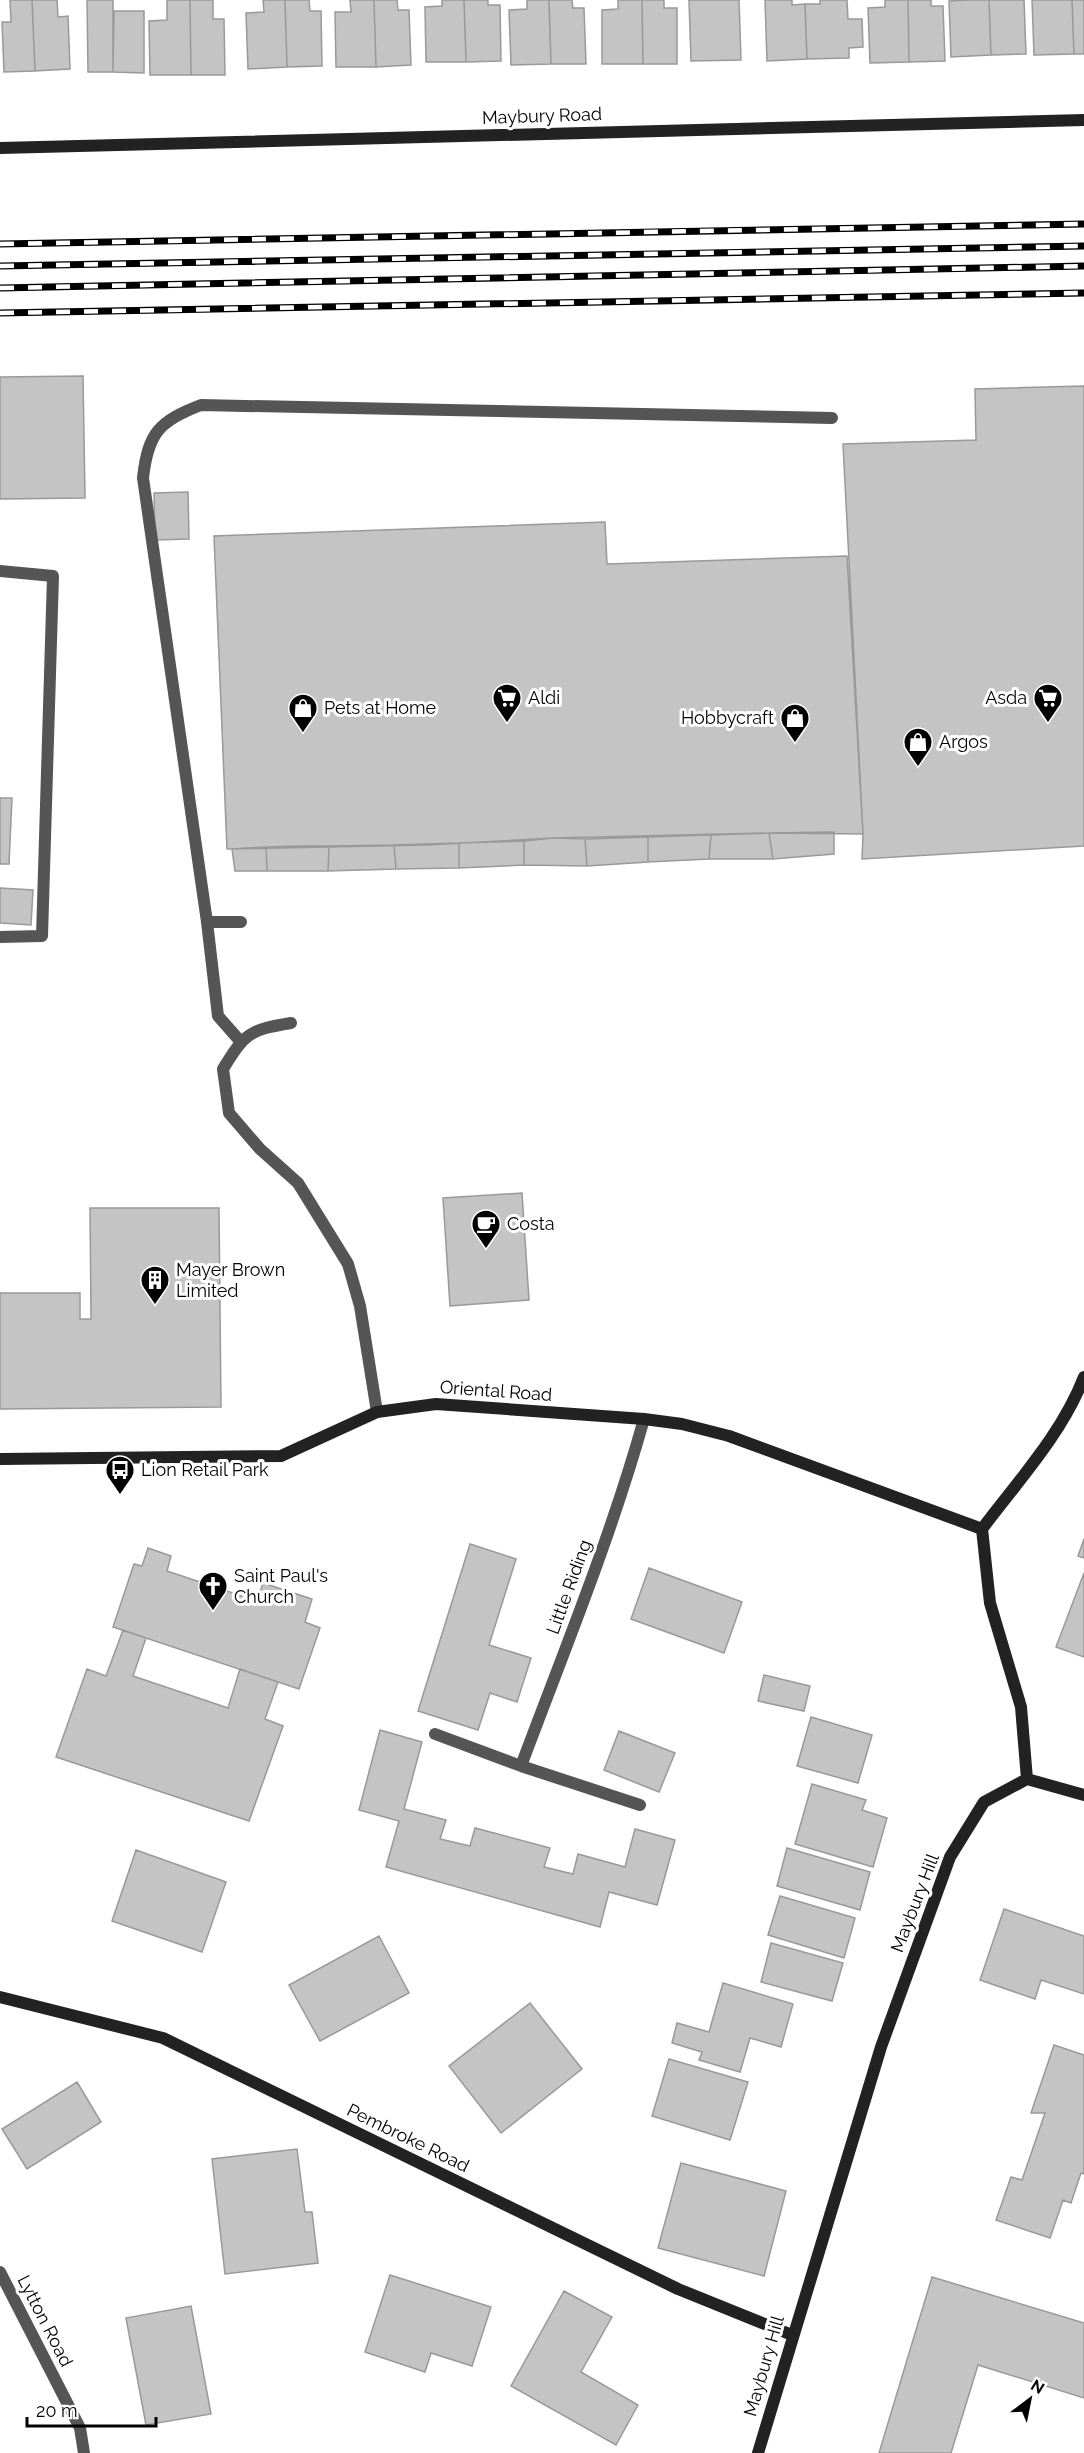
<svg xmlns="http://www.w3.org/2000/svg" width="1084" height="2453" font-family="Raleway,sans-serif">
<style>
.building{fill:#c4c4c4;stroke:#999;stroke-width:1.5}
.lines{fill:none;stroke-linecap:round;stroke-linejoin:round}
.lane{stroke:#555;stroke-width:12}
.street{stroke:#555;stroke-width:12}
.secondary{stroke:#222;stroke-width:12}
.rail-casing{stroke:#000;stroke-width:7}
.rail{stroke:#fff;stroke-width:4.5;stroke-dasharray:14;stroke-linecap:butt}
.labels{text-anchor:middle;stroke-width:6;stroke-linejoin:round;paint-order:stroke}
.street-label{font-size:18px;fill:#000;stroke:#fff}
.poi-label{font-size:18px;fill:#000;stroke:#fff;text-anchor:start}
</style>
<rect width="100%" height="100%" fill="#fff"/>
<path class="building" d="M 10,0 L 32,0 L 35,71 L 4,72 L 2,22 L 11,22 Z
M 32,0 L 57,0 L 58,17 L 68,16 L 70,69 L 35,71 Z
M 87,0 L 113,0 L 113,72 L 88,72 Z
M 167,0 L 190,0 L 191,75 L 150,75 L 149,21 L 167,20 Z
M 190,0 L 213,0 L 213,19 L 224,19 L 225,75 L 191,75 Z
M 263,0 L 285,0 L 287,67 L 248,69 L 246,13 L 264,12 Z
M 285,0 L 309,0 L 310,11 L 321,11 L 322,66 L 287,67 Z
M 350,0 L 374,0 L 376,67 L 336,67 L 335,12 L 351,12 Z
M 374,0 L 397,0 L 398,10 L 409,10 L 411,65 L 376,67 Z
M 442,0 L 464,0 L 466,62 L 426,62 L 425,7 L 442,6 Z
M 464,0 L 488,0 L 488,5 L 500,5 L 501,61 L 466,62 Z
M 527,0 L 549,0 L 551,64 L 511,65 L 509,10 L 527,9 Z
M 549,0 L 572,0 L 573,8 L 584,8 L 586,64 L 551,64 Z
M 618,0 L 642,0 L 643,64 L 602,64 L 602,10 L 618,9 Z
M 642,0 L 664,0 L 664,8 L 677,8 L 677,64 L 643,64 Z
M 689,0 L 739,0 L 741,60 L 691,61 Z
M 765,0 L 792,0 L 792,5 L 805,4 L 807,59 L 767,61 Z
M 820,0 L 847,0 L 848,19 L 862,19 L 863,47 L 849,48 L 849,58 L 807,59 L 805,4 L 820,4 Z
M 885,0 L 908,0 L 909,62 L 870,63 L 868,8 L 885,7 Z
M 908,0 L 931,0 L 931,6 L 943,6 L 945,61 L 909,62 Z
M 967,0 L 989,0 L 991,55 L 951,57 L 949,1 Z
M 989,0 L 1024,0 L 1026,54 L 991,55 Z
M 1032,0 L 1072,0 L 1074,54 L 1034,55 Z
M 1072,0 L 1084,0 L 1084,54 L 1074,54 Z
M 114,11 L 144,11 L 144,73 L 113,72 Z
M 83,376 L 85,498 L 0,499 L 0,377 Z
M 1084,386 L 1084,846 L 862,859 L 863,834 L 843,444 L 976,440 L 975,389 Z
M 188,492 L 189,539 L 155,540 L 154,493 Z
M 605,522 L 607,564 L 847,556 L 863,834 L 769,833 L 553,838 L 427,845 L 227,849 L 214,536 Z
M 0,798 L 12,798 L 9,864 L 0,864 Z
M 834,832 L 834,854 L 773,859 L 769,833 Z
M 769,833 L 773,859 L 709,859 L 711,835 Z
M 711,835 L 709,859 L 648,862 L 648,837 Z
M 648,837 L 648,862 L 587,866 L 585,839 Z
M 553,838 L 585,839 L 587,866 L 524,865 L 524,841 Z
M 524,841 L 524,865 L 459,868 L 459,843 Z
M 459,843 L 459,868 L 396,869 L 394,845 Z
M 394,845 L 396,869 L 328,871 L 329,846 Z
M 298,846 L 329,846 L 328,871 L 267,871 L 266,847 Z
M 266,847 L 267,871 L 235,871 L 232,849 Z
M 0,888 L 33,890 L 31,925 L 0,923 Z
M 522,1193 L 529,1300 L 450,1306 L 443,1198 Z
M 90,1208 L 219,1208 L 221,1407 L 0,1409 L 0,1293 L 80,1293 L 80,1319 L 91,1319 Z
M 1084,1539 L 1084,1558 L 1078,1556 Z
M 470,1544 L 516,1559 L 489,1645 L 531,1658 L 517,1702 L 490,1693 L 478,1730 L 418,1711 Z
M 148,1548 L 171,1556 L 167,1571 L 257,1601 L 263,1583 L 312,1599 L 305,1622 L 320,1628 L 299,1689 L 113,1627 L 134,1564 L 142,1566 Z
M 649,1568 L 742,1602 L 724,1653 L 631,1619 Z
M 1084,1573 L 1084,1657 L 1056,1647 Z
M 123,1630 L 146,1638 L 133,1676 L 228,1708 L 240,1669 L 278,1682 L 265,1719 L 283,1726 L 249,1821 L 56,1757 L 87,1669 L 106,1676 Z
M 764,1675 L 810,1686 L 804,1711 L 758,1701 Z
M 811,1717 L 872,1735 L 858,1783 L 797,1766 Z
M 380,1730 L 422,1742 L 404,1809 L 446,1820 L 440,1839 L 470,1846 L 475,1828 L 550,1848 L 544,1867 L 573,1874 L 578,1854 L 625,1867 L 635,1829 L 675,1840 L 657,1905 L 609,1892 L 600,1927 L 386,1867 L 399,1821 L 359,1810 Z
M 619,1731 L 675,1753 L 659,1792 L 604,1770 Z
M 812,1784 L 866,1800 L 862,1810 L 887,1818 L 873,1867 L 795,1844 Z
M 787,1848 L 870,1872 L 860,1910 L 777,1886 Z
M 136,1850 L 226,1882 L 202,1952 L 112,1921 Z
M 780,1896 L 855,1918 L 844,1958 L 768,1935 Z
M 1004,1909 L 1084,1936 L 1084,1994 L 1041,1980 L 1035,1999 L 980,1980 Z
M 379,1936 L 409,1993 L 320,2041 L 289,1985 Z
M 771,1943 L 843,1963 L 832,2001 L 761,1982 Z
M 723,1983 L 793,2004 L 781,2047 L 750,2038 L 740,2072 L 699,2060 L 702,2052 L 672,2043 L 677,2023 L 709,2032 Z
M 530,2003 L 582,2069 L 501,2133 L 449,2066 Z
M 1054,2045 L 1084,2055 L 1084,2174 L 1081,2173 L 1071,2203 L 1063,2200 L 1050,2238 L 996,2220 L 1011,2177 L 1022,2180 L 1045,2113 L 1031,2113 Z
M 669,2059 L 748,2082 L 730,2140 L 652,2116 Z
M 77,2082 L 101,2122 L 27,2169 L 2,2129 Z
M 297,2149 L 305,2212 L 312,2212 L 318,2263 L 225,2274 L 212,2159 Z
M 681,2163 L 786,2191 L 764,2276 L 658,2248 Z
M 390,2275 L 491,2307 L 472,2366 L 431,2353 L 425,2372 L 365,2352 Z
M 932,2277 L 1084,2323 L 1084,2398 L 978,2365 L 951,2453 L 879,2453 Z
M 564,2291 L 612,2317 L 581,2372 L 638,2405 L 616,2445 L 511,2386 Z
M 191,2306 L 211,2414 L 146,2425 L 126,2318 Z"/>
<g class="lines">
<path class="lane" d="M 0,571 L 53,576 L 42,936 L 0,937
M 207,922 L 143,478 C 148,433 159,421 201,405 L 832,418
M 240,1041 L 218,1016 L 207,922 L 241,922"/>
<path class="street" d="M 291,1023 C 249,1030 245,1033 223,1069 L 229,1113 L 260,1149 L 298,1183 L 348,1264 L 360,1306 L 377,1412
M 435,1734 L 521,1766 L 640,1805
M 521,1766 C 564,1651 611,1537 644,1419
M 0,2272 L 80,2428 L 84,2453"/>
<path class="secondary" d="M 0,148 L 1084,120
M 0,1459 L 281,1456 L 377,1412 L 436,1404 L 644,1419 L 682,1424 L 729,1436 L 982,1529
M 1027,1779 L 1021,1707 L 990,1603 L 982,1529 C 1018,1481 1062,1434 1084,1377
M 1027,1779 L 1084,1795
M 0,1997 L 163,2038 L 678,2289 L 792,2335
M 758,2453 L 881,2047 L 950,1857 L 984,1802 L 1027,1779"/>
<g class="rail-casing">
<path id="rail" d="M 0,244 L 1084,224
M 0,266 L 1084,246
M 0,288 L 1084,266
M 0,313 L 1084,293"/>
</g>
<use href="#rail" class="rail"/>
</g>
<defs>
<g id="supermarket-pin" transform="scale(1.5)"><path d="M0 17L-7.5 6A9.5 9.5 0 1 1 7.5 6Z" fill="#000" stroke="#fff"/><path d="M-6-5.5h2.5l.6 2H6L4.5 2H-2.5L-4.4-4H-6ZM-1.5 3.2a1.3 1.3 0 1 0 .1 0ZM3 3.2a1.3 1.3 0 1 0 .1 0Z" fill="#fff"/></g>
<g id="shop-pin" transform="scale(1.5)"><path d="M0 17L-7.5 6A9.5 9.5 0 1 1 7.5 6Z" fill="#000" stroke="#fff"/><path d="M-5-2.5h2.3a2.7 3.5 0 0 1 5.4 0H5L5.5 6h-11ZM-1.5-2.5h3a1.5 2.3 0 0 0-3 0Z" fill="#fff"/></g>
<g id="cafe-pin" transform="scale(1.5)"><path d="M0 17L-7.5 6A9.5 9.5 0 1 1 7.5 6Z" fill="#000" stroke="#fff"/><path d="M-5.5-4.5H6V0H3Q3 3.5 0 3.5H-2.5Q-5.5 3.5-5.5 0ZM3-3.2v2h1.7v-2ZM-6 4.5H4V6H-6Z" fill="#fff"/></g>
<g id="building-pin" transform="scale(1.5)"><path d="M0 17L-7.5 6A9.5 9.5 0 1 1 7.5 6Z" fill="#000" stroke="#fff"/><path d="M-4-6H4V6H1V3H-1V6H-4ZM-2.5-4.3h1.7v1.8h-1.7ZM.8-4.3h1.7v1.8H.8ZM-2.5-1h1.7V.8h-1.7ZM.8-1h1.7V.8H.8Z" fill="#fff"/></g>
<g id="bus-pin" transform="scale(1.5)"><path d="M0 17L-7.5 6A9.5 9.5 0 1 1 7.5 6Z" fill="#000" stroke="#fff"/><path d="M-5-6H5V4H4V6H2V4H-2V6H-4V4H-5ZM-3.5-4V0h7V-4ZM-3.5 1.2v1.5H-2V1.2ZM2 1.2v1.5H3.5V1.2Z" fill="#fff"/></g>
<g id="church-pin" transform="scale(1.5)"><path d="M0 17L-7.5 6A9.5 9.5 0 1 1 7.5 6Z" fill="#000" stroke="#fff"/><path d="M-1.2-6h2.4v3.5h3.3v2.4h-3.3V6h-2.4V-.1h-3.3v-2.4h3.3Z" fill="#fff"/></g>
</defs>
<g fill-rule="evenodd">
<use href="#supermarket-pin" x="507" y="698"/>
<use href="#supermarket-pin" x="1048" y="698"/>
<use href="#shop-pin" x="303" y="708"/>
<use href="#shop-pin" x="795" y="718"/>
<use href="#shop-pin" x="918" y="742"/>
<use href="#cafe-pin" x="486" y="1224"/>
<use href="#building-pin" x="155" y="1280"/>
<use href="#bus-pin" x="120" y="1470"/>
<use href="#church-pin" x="213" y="1586"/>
</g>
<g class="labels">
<g class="street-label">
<text transform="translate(542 116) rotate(-2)" y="6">Maybury Road</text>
<text transform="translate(496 1391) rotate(4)" y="6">Oriental Road</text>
<text transform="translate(569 1587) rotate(-70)" y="6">Little Riding</text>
<text transform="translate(915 1903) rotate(-69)" y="6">Maybury Hill</text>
<text transform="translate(408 2138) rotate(26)" y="6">Pembroke Road</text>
<text transform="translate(45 2321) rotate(63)" y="6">Lytton Road</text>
<text transform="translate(764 2366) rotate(-74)" y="6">Maybury Hill</text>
</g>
<g class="poi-label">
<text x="528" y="704">Aldi</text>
<text x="1027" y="704" text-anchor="end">Asda</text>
<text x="324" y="714">Pets at Home</text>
<text x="774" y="724" text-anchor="end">Hobbycraft</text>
<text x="939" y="748">Argos</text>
<text x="507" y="1230">Costa</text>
<text x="176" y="1276">Mayer Brown<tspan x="176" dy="21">Limited</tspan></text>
<text x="141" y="1476">Lion Retail Park</text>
<text x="234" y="1582">Saint Paul's<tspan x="234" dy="21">Church</tspan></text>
</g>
</g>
<g transform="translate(1030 2399) rotate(32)" stroke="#ffffff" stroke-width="4.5" paint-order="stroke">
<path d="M0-4.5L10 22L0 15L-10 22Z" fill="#000000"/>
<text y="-9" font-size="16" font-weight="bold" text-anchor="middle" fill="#000000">N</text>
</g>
<path d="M27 2417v9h129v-9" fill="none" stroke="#000000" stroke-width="3"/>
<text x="36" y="2417" font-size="18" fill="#000000" stroke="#ffffff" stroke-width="4.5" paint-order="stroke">20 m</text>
</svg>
